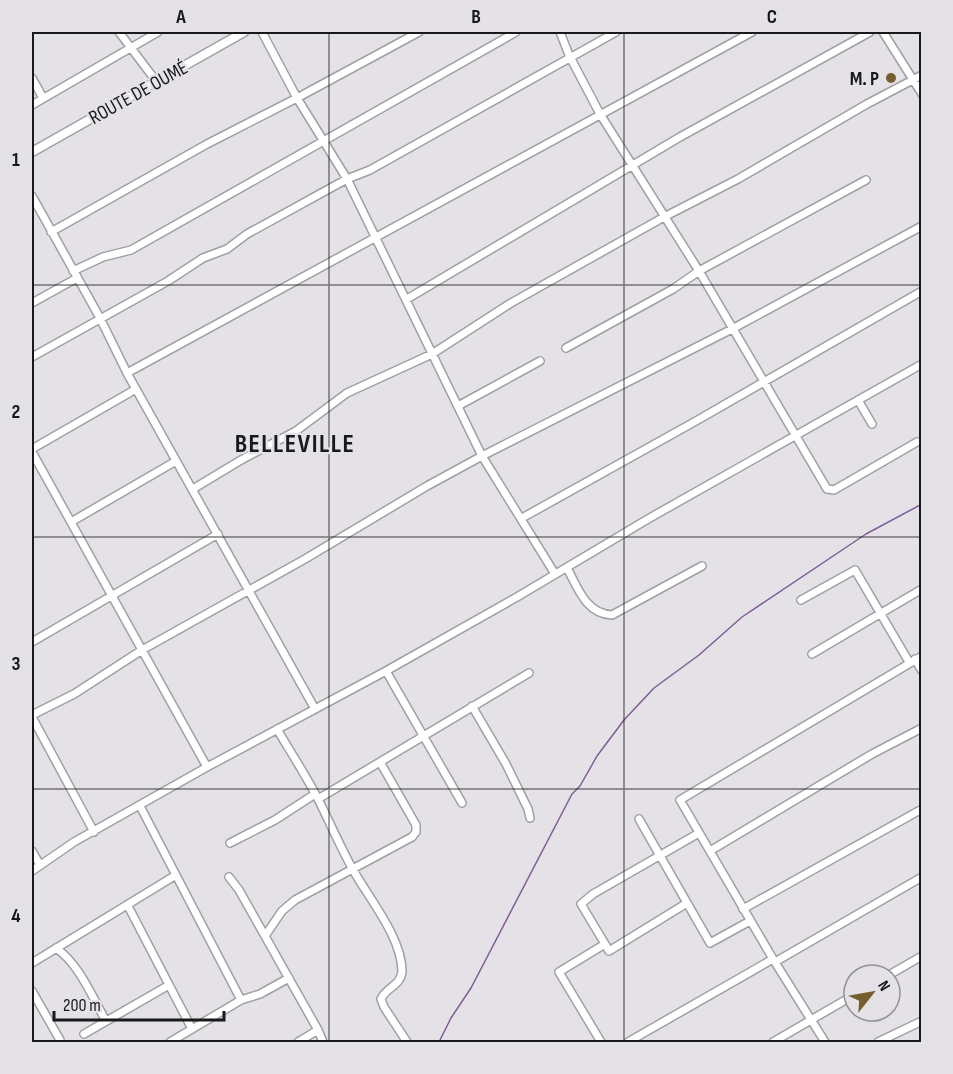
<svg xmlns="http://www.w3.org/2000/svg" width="953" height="1074" font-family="'Sofia Sans Condensed',sans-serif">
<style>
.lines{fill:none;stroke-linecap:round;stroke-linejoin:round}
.stream{stroke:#7f5d97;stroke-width:1.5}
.minor-casing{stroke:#a29fa4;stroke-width:10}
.tertiary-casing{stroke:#a29fa4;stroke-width:11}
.minor{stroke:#fff;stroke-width:7}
.tertiary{stroke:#fff;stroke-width:8}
.grid{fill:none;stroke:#19181a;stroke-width:1.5;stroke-opacity:0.55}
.poi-dot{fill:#755f2e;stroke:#e5e2e7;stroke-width:2}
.labels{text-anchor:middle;stroke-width:4.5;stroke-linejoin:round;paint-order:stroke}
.poi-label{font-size:20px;font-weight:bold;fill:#19181a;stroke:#e5e2e7;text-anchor:end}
.street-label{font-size:20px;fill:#19181a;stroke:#e5e2e7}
.district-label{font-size:26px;font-weight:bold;letter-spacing:1.5px;fill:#19181a;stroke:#e5e2e7}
.neatline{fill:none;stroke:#19181a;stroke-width:2}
.grid-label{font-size:20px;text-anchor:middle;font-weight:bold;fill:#19181a}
</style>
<rect width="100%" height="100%" fill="#e5e2e7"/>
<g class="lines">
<path class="stream" d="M 439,1042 L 451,1018 L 471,988 L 572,794 L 580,786 L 597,756 L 624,720 L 654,688 L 699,655 L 742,617 L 866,534 L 922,504"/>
<g class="minor-casing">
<path id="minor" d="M 119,32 L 156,81
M 262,32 L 297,98 L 347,179 L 482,456 L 555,574
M 560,32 L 569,55 L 600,114 L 699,271 L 827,489 L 834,490 L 917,442
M 883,32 L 922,94
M 32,78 L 43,98
M 32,105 L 158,32
M 32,196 L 100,318 L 127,373 L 315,709
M 51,232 L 207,144 L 297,98 L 419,32
M 73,271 L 103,257 L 131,250 L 516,32
M 407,299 L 680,137 L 870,32
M 32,303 L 77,278
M 566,348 L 673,289 L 699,271 L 866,180
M 32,357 L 168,281 L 203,258 L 227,249 L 247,234 L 347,179 L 370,170 L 616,32
M 127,373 L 752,32
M 858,400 L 872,424
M 458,406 L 540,361
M 32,449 L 136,389
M 32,452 L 207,767
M 193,489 L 241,460 L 296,431 L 347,393 L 432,354 L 511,303 L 664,217 L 738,179 L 867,104 L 922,75
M 522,518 L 696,421 L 922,291
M 71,522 L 176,461
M 567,568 C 578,588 586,614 612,615 L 702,566
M 801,600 L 855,570 L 909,662
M 32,642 L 218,534
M 812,654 L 922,589
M 915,659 L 922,671
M 386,671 L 462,803
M 472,706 L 506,764 L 528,809 L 530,818
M 32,715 L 74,694 L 142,650 L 305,559 L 427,486 L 482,456 L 732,329 L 922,226
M 32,717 L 94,832
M 277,729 C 291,753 307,777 319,801 C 330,823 340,846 352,868 C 367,896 402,937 402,971 C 401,986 386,987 381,999 L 384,1007 L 407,1042
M 318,799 L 529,673
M 140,806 L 241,1000 L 170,1042
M 639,819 L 710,943 L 750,921
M 230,843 L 275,820 L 315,794
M 32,851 L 40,865
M 710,851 L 872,754 L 922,728
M 32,871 L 74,842 L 207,767 L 386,671 L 517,597 L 648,519 L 922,364
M 229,877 L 239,890 L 318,1030 L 323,1042
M 128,906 L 192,1029
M 743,909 L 922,809
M 265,936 L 282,911 L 295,900 L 412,837 L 416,832 L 416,825 L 380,762
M 605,944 L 581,904 L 593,894 L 699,833
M 56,948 C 80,965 92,997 106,1021
M 775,962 L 922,877
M 32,963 L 176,875
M 889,975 L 922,956
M 32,991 L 60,1040
M 241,1000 L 260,994 L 289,978
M 84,1034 L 169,985
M 298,1042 L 318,1030
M 601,1042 L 559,972 L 605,944 L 609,951 L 687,903
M 628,1042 L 773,959
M 773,1042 L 854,995
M 825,1042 L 773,959 L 680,800 L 922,656
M 878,1042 L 922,1021"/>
</g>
<g class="tertiary-casing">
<path id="tertiary" d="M 32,152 L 244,32"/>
</g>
<use href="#minor" class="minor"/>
<use href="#tertiary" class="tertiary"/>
</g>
<path class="grid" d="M 329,32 L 329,1042M 624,32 L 624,1042M 32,285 L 922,285M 32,537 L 922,537M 32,789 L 922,789"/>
<circle class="poi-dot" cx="891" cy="78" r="6"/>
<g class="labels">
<g class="poi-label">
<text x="879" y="85">M. P</text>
</g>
<g class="street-label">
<text transform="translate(138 92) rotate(-29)" y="7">ROUTE DE OUMÉ</text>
</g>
<g class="district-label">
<text x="295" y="452">BELLEVILLE</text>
</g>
</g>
<rect width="953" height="1074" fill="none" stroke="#e5e2e7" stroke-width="66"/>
<g transform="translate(872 993) rotate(59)"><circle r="28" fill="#e5e2e7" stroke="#939195" stroke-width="1.5"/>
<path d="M0-4.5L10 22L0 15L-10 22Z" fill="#755f2e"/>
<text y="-9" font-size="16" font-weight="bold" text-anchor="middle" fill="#19181a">N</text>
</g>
<path d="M54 1011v9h170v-9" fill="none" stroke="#19181a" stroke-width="3"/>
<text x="63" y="1011" font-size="18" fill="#19181a" stroke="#e5e2e7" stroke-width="4.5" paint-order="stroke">200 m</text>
<rect x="33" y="33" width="887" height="1008" class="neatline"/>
<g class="grid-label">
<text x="181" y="23">A</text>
<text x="476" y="23">B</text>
<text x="772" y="23">C</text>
<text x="16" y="166">1</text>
<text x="16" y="418">2</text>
<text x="16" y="670">3</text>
<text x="16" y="922">4</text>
</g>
</svg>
